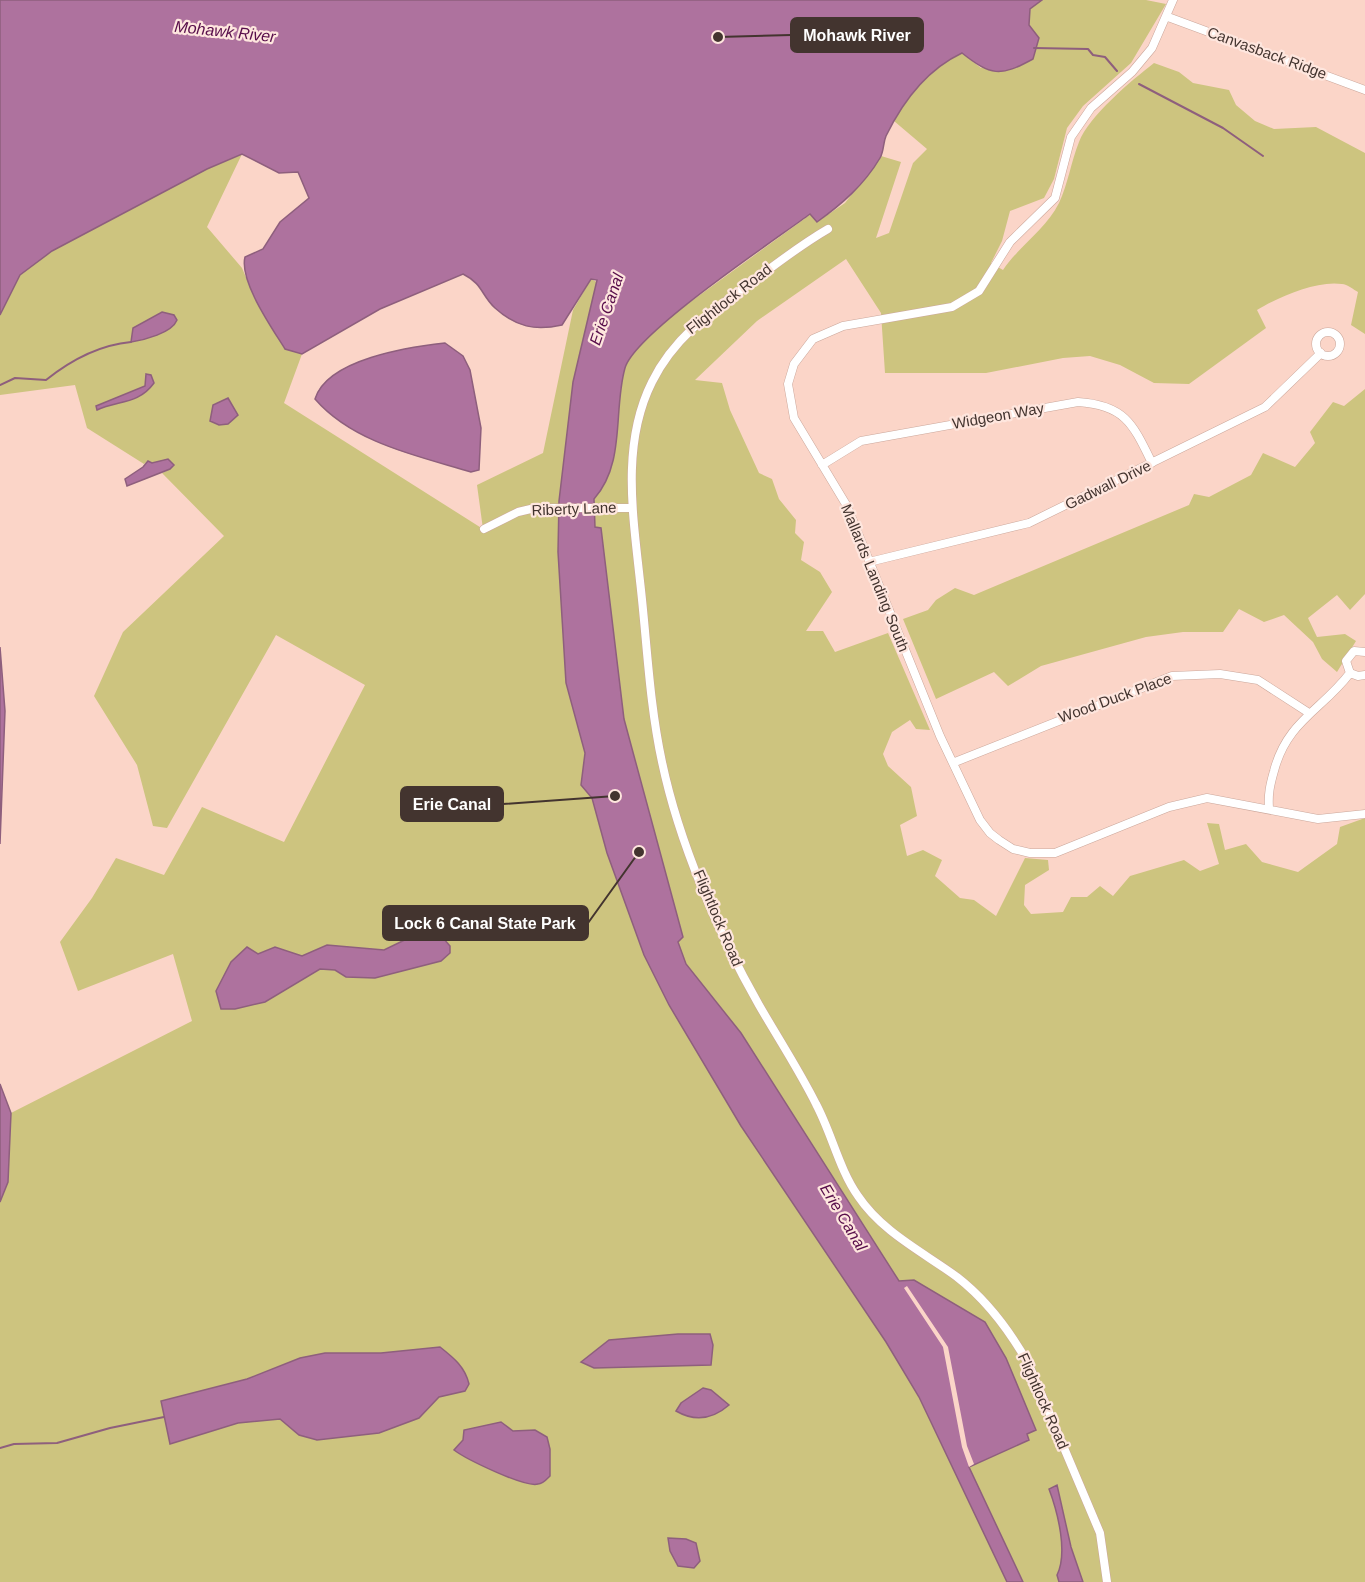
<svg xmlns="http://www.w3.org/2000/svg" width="1365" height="1582" font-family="Arial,sans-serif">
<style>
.green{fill:#cdc47f}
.water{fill:#ae729e;stroke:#8e5f7d;stroke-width:1.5}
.pier{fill:#fbd5c8}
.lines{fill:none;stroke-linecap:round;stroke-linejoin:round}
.stream{stroke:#8e5f7d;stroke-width:2}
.street-casing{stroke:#cba79b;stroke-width:9}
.street{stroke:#fff;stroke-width:8}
.labels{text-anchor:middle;stroke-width:4.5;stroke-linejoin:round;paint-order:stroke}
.street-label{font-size:15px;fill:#43342f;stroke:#fee6de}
.water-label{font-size:16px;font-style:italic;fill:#580e4b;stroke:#fee6de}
.leader{fill:none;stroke:#43342f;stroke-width:2}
.callout-dot{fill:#43342f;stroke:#fee6de;stroke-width:2}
.callout{fill:#43342f;stroke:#43342f;stroke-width:2}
.callout-label{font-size:16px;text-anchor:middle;font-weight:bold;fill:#fff}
</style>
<rect width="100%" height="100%" fill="#fbd5c8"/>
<path class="green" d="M 1042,0 L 1146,0 L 1166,4 L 1131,63 L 1083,106 L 1067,128 L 1054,179 L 1044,198 L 1010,211 L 1002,241 L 991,263 L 1003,270 C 1019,246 1046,229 1059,203 C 1068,184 1071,162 1079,142 C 1089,116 1132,80 1154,63 L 1179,72 L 1193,83 L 1229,90 L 1236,105 L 1255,121 L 1274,129 L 1316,127 L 1365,153 L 1365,334 L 1351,325 L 1358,292 C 1354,290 1347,284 1342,284 C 1317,280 1278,297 1257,310 L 1266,328 L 1189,384 L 1154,383 L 1120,365 L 1090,356 L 1063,358 L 986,373 L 885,373 L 881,313 L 846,259 L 757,321 L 695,380 L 722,383 L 730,410 L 759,473 L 772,479 L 779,499 L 796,520 L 795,533 L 804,542 L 801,560 L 820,572 L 832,592 L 806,631 L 823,631 L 835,652 L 888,633 L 930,730 L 916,729 L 910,720 L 892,732 L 883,754 L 888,766 L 911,787 L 917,816 L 900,825 L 907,856 L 923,850 L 942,860 L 935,876 L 960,898 L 974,900 L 996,916 L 1025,858 L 1048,860 L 1049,870 L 1025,885 L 1024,905 L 1031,914 L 1063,912 L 1071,897 L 1087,897 L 1100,886 L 1113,896 L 1130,876 L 1184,860 L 1200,871 L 1219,864 L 1207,823 L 1219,824 L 1225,850 L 1246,844 L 1262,862 L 1298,872 L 1337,844 L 1340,827 L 1365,818 L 1365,1582 L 0,1582 L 0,1202 L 8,1182 L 11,1113 L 192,1021 L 173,954 L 78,991 L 60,942 L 92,898 L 116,858 L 164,875 L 202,807 L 284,842 L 365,685 L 276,635 L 167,828 L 153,826 L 137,765 L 94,696 L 123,632 L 224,536 L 162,473 L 170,469 L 148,461 L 144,464 L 87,428 L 75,385 L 0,395 L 0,315 L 20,275 L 52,251 L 207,169 L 242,154 L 207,227 L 242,268 L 251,289 L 285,349 L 302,354 L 284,403 L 483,529 L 477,485 L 543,453 L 573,310 L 591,279 L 667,319 L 811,214 L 817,222 L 845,203 L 881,156 L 901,162 L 876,238 L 889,233 L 913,163 L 927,149 L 894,121 C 909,92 932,67 962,53 L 981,68 L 1029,25 L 1030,9 Z
M 1365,389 L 1365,594 L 1350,610 L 1337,595 L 1308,618 L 1317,637 L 1345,634 L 1356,641 L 1337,672 L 1322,659 L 1313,642 L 1284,615 L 1264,622 L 1239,609 L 1223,632 L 1183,632 L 1146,637 L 1041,666 L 1008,686 L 994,672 L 936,699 L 903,619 L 928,610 L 936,600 L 955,588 L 974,595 L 1189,505 L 1194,494 L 1209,497 L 1251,475 L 1263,453 L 1295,467 L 1315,443 L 1310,432 L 1333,402 L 1344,406 Z"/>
<path class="water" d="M 0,0 L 1042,0 L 1030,9 L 1029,25 L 1039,38 L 1033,59 C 1000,77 991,76 962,53 C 926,70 903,101 886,136 C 883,143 884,151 880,158 C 864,185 842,204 817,222 L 810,214 C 775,240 635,333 625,368 C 613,410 626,463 594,499 L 595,527 L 601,528 L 624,719 L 683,937 L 678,942 L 686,964 L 741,1033 L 899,1281 L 914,1280 L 985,1322 L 1006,1358 L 1036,1430 L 1027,1434 L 1029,1440 L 969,1467 L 1023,1582 L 1007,1582 L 919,1397 L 886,1342 L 741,1126 L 669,1005 L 644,955 L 607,853 L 592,798 L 581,785 L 585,753 L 566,683 L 558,552 L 559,501 L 573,382 L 597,280 L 591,279 L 562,325 C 535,331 516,327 495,308 C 481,295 483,284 463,274 L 380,309 L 302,354 L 285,349 C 272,328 239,281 245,257 L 263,249 L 280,222 L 309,198 L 298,172 L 279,173 L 242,154 L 207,169 L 52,251 L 20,275 L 0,315 Z
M 162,312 L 174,315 L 177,320 C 172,333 144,340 131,342 L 133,328 Z
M 445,343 L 463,356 L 470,370 L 481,428 L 479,470 L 471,472 C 418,456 353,443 315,399 C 327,359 409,347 445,343 Z
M 146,374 L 151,375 L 154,383 C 138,405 118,400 97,410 L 96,406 L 145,386 Z
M 228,398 L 238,415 L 228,424 L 219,425 L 210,421 L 213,405 Z
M 168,459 L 174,465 L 170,469 L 127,486 L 125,479 L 143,467 L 148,461 L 152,463 Z
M 0,647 L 5,711 L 0,844 Z
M 433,922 L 438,923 L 437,931 L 450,946 L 450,953 L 441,961 L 375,978 L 346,977 L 335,970 L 320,969 L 265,1002 L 235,1009 L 221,1009 L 216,991 L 231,962 L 247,947 L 258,954 L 275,947 L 302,956 L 327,945 L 384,950 L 417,934 Z
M 0,1084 L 11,1113 L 8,1182 L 0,1202 Z
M 678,1334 L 710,1334 L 713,1345 L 711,1365 L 594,1368 L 581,1362 L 609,1340 Z
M 440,1347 C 454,1358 465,1367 469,1384 L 465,1391 L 439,1397 L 419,1418 L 379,1433 L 317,1440 L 299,1435 L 280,1419 L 238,1423 L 170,1444 L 161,1401 L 247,1379 L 300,1358 L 325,1353 L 381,1353 Z
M 703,1388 L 711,1390 L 729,1405 C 713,1419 695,1422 676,1411 L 681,1403 Z
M 501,1422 L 513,1431 L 535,1430 L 547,1437 L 550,1449 L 550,1476 C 547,1479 543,1484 538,1484 C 525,1488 466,1459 454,1450 L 463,1440 L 464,1430 Z
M 1057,1485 L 1071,1547 L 1083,1582 L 1059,1582 L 1057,1575 C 1068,1553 1058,1513 1049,1489 Z
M 668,1538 L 686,1539 L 696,1543 L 700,1561 L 694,1568 L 678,1566 L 670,1551 Z"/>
<path class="pier" d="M 907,1286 L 948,1347 L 967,1446 L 974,1464 L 969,1467 L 962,1447 L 943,1347 L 904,1288 Z"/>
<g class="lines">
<path class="stream" d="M 1034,48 L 1088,49 L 1093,55 L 1105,57 L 1117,71
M 1139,84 L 1223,128 L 1263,156
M 0,385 L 15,378 L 46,380 C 71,360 99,345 131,342
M 0,1448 L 14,1444 L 57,1443 L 110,1428 L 164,1417"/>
<g class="street-casing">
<path id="street" d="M 1173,0 L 1152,48 L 1132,72 L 1091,108 L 1071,137 L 1055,198 L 1010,242 L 979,291 L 952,307 L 843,326 L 813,339 L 794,364 L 788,384 L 794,418 L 847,506 L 940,736 L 980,820 L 990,833 L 999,840 L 1013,849 L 1030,853 L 1055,853 L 1169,807 L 1207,798 L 1318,819 L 1365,814
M 1168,17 L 1365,90
M 828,229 C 802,244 780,261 756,279 C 715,309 675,335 652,382 C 621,444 633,515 640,581 C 647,641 649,702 662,762 C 679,843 718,933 759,1005 C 778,1038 799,1070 816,1104 C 832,1134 839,1169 858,1196 C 882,1232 923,1252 957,1277 C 988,1301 1010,1331 1029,1365 L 1100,1533 L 1107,1582
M1316 344a12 12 0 1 1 24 0a12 12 0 1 1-24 0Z
M 822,465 L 861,441 L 1078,402 C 1125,405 1133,424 1152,463
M 484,529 L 518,512 L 535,508 L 632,508
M 869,562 L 1029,523 L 1265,407 L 1321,353
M 1365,652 L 1354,651 L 1346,661 L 1350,673 L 1358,676 L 1365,675
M 955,762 L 1172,676 L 1220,674 L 1258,680 L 1309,713
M 1269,808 C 1268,794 1270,785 1274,771 C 1287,721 1322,710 1350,673"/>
</g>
<use href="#street" class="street"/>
</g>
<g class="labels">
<g class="street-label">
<text transform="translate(1267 53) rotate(20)" y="5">Canvasback Ridge</text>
<text transform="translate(729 299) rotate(-38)" y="5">Flightlock Road</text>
<text transform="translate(998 416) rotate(-10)" y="5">Widgeon Way</text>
<text transform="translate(1108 485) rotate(-26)" y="5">Gadwall Drive</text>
<text transform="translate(574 509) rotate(-2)" y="5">Riberty Lane</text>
<text transform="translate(875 578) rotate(68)" y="5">Mallards Landing South</text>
<text transform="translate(1115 698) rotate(-20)" y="5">Wood Duck Place</text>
<text transform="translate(718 918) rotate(67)" y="5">Flightlock Road</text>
<text transform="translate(1043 1401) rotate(66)" y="5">Flightlock Road</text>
</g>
<g class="water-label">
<text transform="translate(225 31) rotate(6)" y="6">Mohawk River</text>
<text transform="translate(606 309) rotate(-71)" y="6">Erie Canal</text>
<text transform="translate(844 1217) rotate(59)" y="6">Erie Canal</text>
</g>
</g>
<path class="leader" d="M718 37L791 35M615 796L503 804M639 852L588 923"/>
<g class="callout-dot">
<circle cx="718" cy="37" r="6"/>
<circle cx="615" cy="796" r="6"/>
<circle cx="639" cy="852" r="6"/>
</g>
<g class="callout">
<rect x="791" y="18" width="132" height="34" rx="6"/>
<rect x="401" y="787" width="102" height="34" rx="6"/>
<rect x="383" y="906" width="205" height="34" rx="6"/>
</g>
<g class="callout-label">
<text x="857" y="41">Mohawk River</text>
<text x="452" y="810">Erie Canal</text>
<text x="485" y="929">Lock 6 Canal State Park</text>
</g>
</svg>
